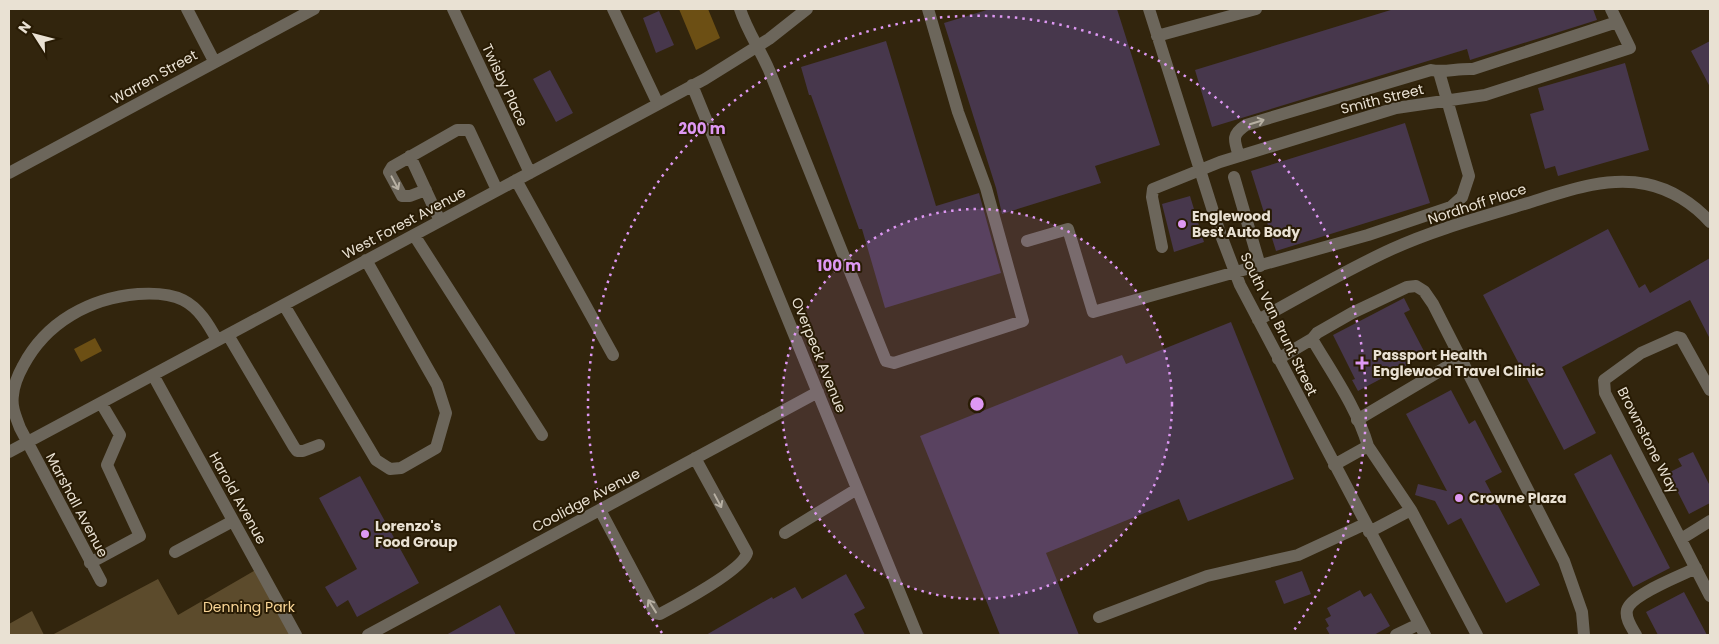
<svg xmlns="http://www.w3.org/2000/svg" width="1719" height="644" font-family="Poppins,sans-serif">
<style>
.green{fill:#5c4b2c}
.water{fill:#6c4f14}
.building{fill:#47374c}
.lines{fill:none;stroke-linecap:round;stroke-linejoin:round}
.minor{stroke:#6c665b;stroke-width:12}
.oneway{stroke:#b7b0a3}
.ring{fill:none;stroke:#de98f3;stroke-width:2.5;stroke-dasharray:2.5 5}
.poi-dot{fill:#de98f3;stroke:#281b04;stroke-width:2}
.labels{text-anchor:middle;stroke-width:4;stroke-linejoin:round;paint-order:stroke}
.street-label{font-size:14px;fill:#e9e1d3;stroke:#281b04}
.poi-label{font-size:14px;font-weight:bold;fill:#e9e1d3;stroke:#281b04;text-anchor:start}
.park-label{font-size:14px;fill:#f9d596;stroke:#281b04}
.centre{fill:#de98f3;stroke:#281b04;stroke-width:2.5}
.ring-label{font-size:15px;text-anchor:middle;font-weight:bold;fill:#de98f3;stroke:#281b04;stroke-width:4;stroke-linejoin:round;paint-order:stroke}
</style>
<rect width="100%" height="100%" fill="#32250d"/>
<path class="green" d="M 259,568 L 296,635 L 52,635 L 158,579 L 178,615 Z
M 32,611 L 44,635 L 9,635 L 9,624 Z"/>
<path class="water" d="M 679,9 L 708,9 L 720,38 L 696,50 Z
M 95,338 L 102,351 L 81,362 L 74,349 Z"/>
<path class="building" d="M 990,9 L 1117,9 L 1160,145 L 1095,166 L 1101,183 L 1002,214 L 996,188 L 944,23 Z
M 1394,9 L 1593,9 L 1597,20 L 1470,60 L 1467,49 L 1212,127 L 1195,70 Z
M 659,11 L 674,45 L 656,53 L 643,18 Z
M 886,41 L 936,206 L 979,193 L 1001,273 L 885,308 L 862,229 L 859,229 L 811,95 L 809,95 L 801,67 Z
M 1710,41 L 1710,87 L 1691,51 Z
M 1625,63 L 1649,150 L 1558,176 L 1555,166 L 1545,169 L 1530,114 L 1544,110 L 1538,88 Z
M 550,70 L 573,113 L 556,122 L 533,79 Z
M 1405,123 L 1430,203 L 1276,251 L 1251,171 Z
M 1190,196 L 1204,242 L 1174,252 L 1162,204 Z
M 1608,229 L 1639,288 L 1645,284 L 1650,293 L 1710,258 L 1710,339 L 1690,300 L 1562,367 L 1596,433 L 1564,450 L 1483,295 Z
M 1404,298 L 1410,310 L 1404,313 L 1426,355 L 1358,391 L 1352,380 L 1355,379 L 1333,335 Z
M 1231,322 L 1294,479 L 1188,521 L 1179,499 L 1046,553 L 1079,635 L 1000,635 L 920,436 L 1122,355 L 1126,364 Z
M 1451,390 L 1469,424 L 1475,420 L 1502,472 L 1485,481 L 1540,585 L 1506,603 L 1461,518 L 1448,525 L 1435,501 L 1415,495 L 1418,484 L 1447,491 L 1406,414 Z
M 1693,452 L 1710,486 L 1710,503 L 1689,514 L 1668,473 L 1682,466 L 1678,459 Z
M 1611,454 L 1670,568 L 1633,587 L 1574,474 Z
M 360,476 L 419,583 L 357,617 L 348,600 L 337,607 L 325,587 L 357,569 L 319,498 Z
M 1302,571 L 1311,594 L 1284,604 L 1275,581 Z
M 846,574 L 865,608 L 854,614 L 865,635 L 706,635 L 772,597 L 773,599 L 795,587 L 802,599 Z
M 1360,590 L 1364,597 L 1371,593 L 1390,626 L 1374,635 L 1330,635 L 1326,628 L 1329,626 L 1325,619 L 1331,616 L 1327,608 Z
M 1684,592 L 1707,635 L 1658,635 L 1646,612 Z
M 500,605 L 516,635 L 446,635 Z"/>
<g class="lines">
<path class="minor" d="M 187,9 L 214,61
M 453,9 L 530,173
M 613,9 L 658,104
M 740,9 C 747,31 760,49 769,70 L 886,361 L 894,363 L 1023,321 L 986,188 L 958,112 L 928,9
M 1149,9 L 1219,230 L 1240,285 L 1425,635
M 1157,36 L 1256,9
M 692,85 L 917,635
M 410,156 L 440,221
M 1239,156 C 1234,140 1231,135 1246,125 L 1431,70 C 1444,73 1458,68 1473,69 L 1617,22
M 9,173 L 314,9
M 1234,177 L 1260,266
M 516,180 L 613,355
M 426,190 L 410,196 L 402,196 L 389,172 L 392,167 L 457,130 L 469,130 L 497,190
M 414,235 L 542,435
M 1027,241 L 1068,229 L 1093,312 L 1368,235 L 1451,207 L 1462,197 L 1469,176 L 1439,72
M 1162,247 L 1152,197 L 1153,189 L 1220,162 L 1396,108 L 1485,95 L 1630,48 L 1611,9
M 284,305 L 376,460 L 390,469 L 401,468 L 436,448 L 446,413 L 437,385 L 366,260
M 1258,320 C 1302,296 1346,270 1392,249 C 1436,229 1482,217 1528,203 C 1566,191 1606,176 1646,184 C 1671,189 1694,204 1710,222
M 228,335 L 294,447 L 297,451 L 303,451 L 319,445
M 1312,339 C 1332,373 1357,408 1368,446 L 1411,510 L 1477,635
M 1278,359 L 1312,339 L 1317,333 L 1352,313 L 1407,287 L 1416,286 L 1424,291 L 1433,304 L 1564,561 L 1582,612 L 1584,635
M 153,375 L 296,635
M 1710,390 L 1681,338 L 1677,337 L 1641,353 L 1604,380 L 1605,393 L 1710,596
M 1357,420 L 1460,359
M 9,452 L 705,79 L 769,39 L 807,9
M 1334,465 L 1368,446
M 600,510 L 655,613 L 660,614 C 677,605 743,570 747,553 L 695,458
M 1369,532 L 1411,510
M 785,533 L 857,489
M 1681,539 L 1710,521
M 175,552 L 233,521
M 90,563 L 140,536 L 107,465 L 120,435 L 101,403
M 101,581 L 20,428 C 16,417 11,407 13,395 C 14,384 18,375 23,366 C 46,322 90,298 138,294 C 153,293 169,293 183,300 C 199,308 209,325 217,340
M 1099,617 L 1207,576 L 1298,555 L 1365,524
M 368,635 L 818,392
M 1396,635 L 1419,624
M 1636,635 C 1632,628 1625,619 1627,610 C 1631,594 1681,576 1696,568"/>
</g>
<defs><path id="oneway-shaft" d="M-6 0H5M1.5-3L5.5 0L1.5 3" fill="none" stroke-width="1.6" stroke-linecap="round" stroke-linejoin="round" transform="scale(1.25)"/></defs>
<g class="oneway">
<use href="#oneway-shaft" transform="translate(1257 122) rotate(-17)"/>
<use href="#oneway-shaft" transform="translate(395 183) rotate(62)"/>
<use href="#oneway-shaft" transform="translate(718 501) rotate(62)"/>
<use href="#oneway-shaft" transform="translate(652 606) rotate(-122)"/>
</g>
<circle cx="977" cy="404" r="195" fill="#de98f3" fill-opacity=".12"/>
<g class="ring">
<circle cx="977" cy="404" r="195"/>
<path d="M662 633A389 389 0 1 1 1292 633"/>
</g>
<g class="poi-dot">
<circle cx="1182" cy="224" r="5"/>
<path d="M1359.5 355.5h5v5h5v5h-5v5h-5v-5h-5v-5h5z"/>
<circle cx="1459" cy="498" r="5"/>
<circle cx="365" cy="534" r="5"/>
</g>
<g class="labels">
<g class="street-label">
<text transform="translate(154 77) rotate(-29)" y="5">Warren Street</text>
<text transform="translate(505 85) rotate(65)" y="5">Twisby Place</text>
<text transform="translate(1382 99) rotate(-14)" y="5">Smith Street</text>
<text transform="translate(1477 204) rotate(-18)" y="5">Nordhoff Place</text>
<text transform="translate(404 223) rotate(-28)" y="5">West Forest Avenue</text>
<text transform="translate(1279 324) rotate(64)" y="5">South Van Brunt Street</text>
<text transform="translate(819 355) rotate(68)" y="5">Overpeck Avenue</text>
<text transform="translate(1648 440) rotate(63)" y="5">Brownstone Way</text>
<text transform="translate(238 498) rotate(61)" y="5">Harold Avenue</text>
<text transform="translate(586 500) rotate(-28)" y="5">Coolidge Avenue</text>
<text transform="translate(77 505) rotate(62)" y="5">Marshall Avenue</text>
</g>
<g class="poi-label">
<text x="1192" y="221">Englewood<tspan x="1192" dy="16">Best Auto Body</tspan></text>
<text x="1373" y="360">Passport Health<tspan x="1373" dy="16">Englewood Travel Clinic</tspan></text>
<text x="1469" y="503">Crowne Plaza</text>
<text x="375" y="531">Lorenzo's<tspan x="375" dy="16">Food Group</tspan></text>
</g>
<g class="park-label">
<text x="249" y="612">Denning Park</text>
</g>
</g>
<circle cx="977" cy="404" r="8" class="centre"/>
<g class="ring-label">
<text x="702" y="134">200 m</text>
<text x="839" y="271">100 m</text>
</g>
<rect width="1719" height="644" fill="none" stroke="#e9e1d3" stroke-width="20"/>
<g transform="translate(35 35) rotate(306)" stroke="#281b04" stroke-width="4" paint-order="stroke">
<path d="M0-4L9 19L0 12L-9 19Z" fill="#e9e1d3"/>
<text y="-8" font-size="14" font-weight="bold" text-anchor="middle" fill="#e9e1d3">N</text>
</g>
</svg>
